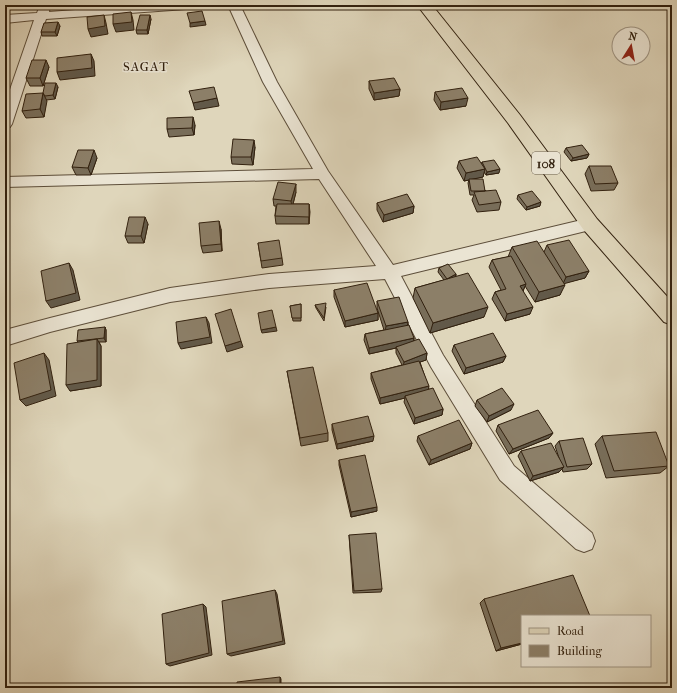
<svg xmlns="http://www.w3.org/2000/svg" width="677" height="693" font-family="'IM FELL French Canon',serif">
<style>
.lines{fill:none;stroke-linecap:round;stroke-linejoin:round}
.minor-casing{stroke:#5d4e3a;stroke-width:2}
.primary-casing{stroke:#32210f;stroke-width:2}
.minor{fill:#eae4d3;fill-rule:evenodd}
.primary{fill:#dfd6bb;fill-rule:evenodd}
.wall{fill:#786d59;stroke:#32210f}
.shaded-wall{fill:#625949;stroke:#32210f}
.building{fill:#8c7f68;stroke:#32210f}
.labels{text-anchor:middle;stroke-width:3;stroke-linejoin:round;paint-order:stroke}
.far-quarter-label{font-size:13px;letter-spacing:1px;fill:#32210f;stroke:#eae4d3}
.shield{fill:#eae4d3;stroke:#695c4a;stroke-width:1}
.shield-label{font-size:13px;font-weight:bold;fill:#32210f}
</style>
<rect width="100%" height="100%" fill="#dfd6bb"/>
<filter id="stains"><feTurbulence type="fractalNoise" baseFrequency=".005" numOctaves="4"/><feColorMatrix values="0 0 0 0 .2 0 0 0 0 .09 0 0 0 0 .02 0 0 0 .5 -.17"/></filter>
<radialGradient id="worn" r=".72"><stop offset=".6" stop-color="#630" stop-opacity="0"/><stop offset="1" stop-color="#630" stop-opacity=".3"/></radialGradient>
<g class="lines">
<g class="minor-casing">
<path id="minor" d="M 40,5 L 50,5 L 49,12 L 140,5 L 192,5 L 190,7 L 186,9 L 46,19 L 12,124 L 10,127 L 5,129 L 5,104 L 34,20 L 5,23 L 5,15 L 37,13 Z
M 228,5 L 240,5 L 277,82 L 328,171 L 393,265 L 590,218 L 596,220 L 598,224 L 596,228 L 590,230 L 401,276 L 443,355 L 514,466 L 592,533 L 595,541 L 592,549 L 584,552 L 576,549 L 500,480 L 431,367 L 385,279 L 269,288 L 170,302 L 50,332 L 5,346 L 5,330 L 50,318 L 170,288 L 269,274 L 376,266 L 319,179 L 5,187 L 5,177 L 313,169 L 263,82 Z"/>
</g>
<g class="primary-casing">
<path id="primary" d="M 417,5 L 432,5 L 520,115 L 597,219 L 672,302 L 672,325 L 664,322 L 583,229 L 508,123 Z"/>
</g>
<use href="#minor" class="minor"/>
<use href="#primary" class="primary"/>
</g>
<path class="wall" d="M 151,19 L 148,34 L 137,34 L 136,30 Z
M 60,26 L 57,36 L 42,36 L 41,32 Z
M 49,67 L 43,86 L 30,86 L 26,78 Z
M 369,81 L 400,89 L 399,96 L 374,100 L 369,89 Z
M 58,87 L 55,99 L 46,100 L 44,117 L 26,118 L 22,111 L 43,93 Z
M 435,92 L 466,106 L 440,110 L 434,100 Z
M 195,125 L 194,135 L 169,137 L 167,129 Z
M 255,147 L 253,165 L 232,164 L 231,157 Z
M 566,148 L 589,154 L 587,158 L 571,161 L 564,152 Z
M 97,158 L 91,175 L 76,175 L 72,167 Z
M 459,161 L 481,164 L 482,162 L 499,173 L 486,175 L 484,172 L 483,177 L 470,179 L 501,202 L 499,210 L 477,212 L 472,200 L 474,195 L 470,195 L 468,183 L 469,180 L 464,181 L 457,168 Z
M 589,166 L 618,183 L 614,190 L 591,191 L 585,174 Z
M 296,192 L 293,204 L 309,204 L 309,224 L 276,224 L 275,216 L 276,206 L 274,206 L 273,199 Z
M 518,195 L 540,206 L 526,210 L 517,199 Z
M 377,203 L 414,206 L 413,213 L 383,222 L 377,210 Z
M 148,224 L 144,243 L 128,243 L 125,236 Z
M 221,229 L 222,251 L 203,253 L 201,246 Z
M 258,243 L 282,258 L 283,265 L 262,268 Z
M 547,245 L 589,271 L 585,278 L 564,283 L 560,295 L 535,302 L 525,286 L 523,291 L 530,314 L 505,321 L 492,299 L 495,292 L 501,290 L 489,267 L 492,260 L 508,257 L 512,247 L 544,252 Z
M 439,268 L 456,274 L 456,277 L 484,317 L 430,333 L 413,298 L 415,288 L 444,280 L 438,272 Z
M 334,290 L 378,313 L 378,320 L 345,327 L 334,297 Z
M 377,301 L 408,322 L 408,326 L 414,338 L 414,341 L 427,353 L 426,360 L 420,362 L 429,389 L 443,409 L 442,415 L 414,424 L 404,402 L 405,398 L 380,404 L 371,379 L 371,373 L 402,365 L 396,353 L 396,348 L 369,354 L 364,340 L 365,334 L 384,330 L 377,308 Z
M 301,304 L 301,321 L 293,321 L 290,306 Z
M 315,305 L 326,307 L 324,321 L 316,308 Z
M 105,327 L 106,330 L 106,342 L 99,342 L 101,346 L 101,386 L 70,391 L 78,342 L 77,341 Z
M 454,345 L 506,356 L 503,362 L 464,374 L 452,351 Z
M 287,371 L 328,433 L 328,441 L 301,446 Z
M 477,400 L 511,410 L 487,422 L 475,406 Z
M 332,424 L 373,441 L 337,449 L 332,430 Z
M 498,425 L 553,433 L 549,438 L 509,454 L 496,431 Z
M 418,436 L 472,443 L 470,449 L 429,465 L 417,441 Z
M 602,436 L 669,466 L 660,473 L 606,478 L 595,444 Z
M 559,441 L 592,464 L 587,469 L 563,472 L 562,469 L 559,472 L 530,481 L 518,456 L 521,451 L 559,458 L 555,446 Z
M 339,460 L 377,511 L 351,517 L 339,465 Z
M 349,535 L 382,589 L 381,592 L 353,593 Z
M 484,599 L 522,616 L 522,644 L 496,651 L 480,603 Z"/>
<path class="shaded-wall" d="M 131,12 L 133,20 L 134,30 L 116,32 L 113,24 Z
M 104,15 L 106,23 L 108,34 L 91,37 L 88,29 Z
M 150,15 L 151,19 L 148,34 L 147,30 Z
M 205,21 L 206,25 L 190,27 L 190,23 Z
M 58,22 L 60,26 L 57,36 L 55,32 Z
M 91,54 L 94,61 L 95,76 L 60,80 L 57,72 Z
M 46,60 L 49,67 L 43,86 L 40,78 Z
M 56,83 L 58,87 L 55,99 L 53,95 Z
M 400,89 L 399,96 L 374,100 L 374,93 Z
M 43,93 L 47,101 L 44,117 L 40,109 Z
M 217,98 L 219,106 L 195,110 L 193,103 Z
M 468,98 L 466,106 L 440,110 L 441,102 Z
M 193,117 L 195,125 L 194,135 L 192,128 Z
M 254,140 L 255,147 L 253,165 L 251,157 Z
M 94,150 L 97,158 L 91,175 L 88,168 Z
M 589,154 L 587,158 L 571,161 L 573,158 Z
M 485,169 L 483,177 L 464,181 L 466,173 Z
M 500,169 L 499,173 L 486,175 L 487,172 Z
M 296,184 L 296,192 L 292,208 L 291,201 Z
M 541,202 L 540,206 L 526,210 L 527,207 Z
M 309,204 L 310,212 L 309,224 Z
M 414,206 L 413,213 L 383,222 L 384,215 Z
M 145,217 L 148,224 L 144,243 L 141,236 Z
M 219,221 L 221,229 L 222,251 L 221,244 Z
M 69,263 L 73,270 L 80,300 L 51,308 L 46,301 Z
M 589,271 L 585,278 L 563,284 L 566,277 Z
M 456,274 L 455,278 L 446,282 L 447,279 Z
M 526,284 L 523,291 L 520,286 Z
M 565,285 L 560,295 L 535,302 L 539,292 Z
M 488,307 L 484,317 L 430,333 L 433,323 Z
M 533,307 L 530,314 L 505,321 L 507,314 Z
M 378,313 L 378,320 L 345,327 L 345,321 Z
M 206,317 L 209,323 L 212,343 L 181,349 L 178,343 Z
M 408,322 L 407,329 L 385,333 L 386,326 Z
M 105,327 L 106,330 L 106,342 L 104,338 Z
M 276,327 L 277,331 L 262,333 L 261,330 Z
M 414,338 L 413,345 L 396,347 L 396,348 L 369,354 L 369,348 Z
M 97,339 L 101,346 L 101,386 L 70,391 L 66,385 Z
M 241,341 L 243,347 L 227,352 L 225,346 Z
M 44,353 L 49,360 L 56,396 L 26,406 L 20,400 Z
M 427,353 L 426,360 L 403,368 L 404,362 Z
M 506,356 L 503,362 L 464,374 L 466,368 Z
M 429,386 L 428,392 L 405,396 L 405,398 L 380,404 L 380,398 Z
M 514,404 L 511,410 L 487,422 L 489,416 Z
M 443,409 L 442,415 L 414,424 L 415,418 Z
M 553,433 L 549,438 L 509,454 L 513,449 Z
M 374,436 L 373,441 L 337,449 L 337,444 Z
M 472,443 L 470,449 L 429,465 L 431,460 Z
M 564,467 L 559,472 L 530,481 L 533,476 Z
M 377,507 L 377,511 L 351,517 L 351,512 Z
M 275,590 L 277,594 L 285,644 L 231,656 L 227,654 Z
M 203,604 L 206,607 L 212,655 L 170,666 L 166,664 Z
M 522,643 L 522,644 L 496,651 L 501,648 Z
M 280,677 L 281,679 L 281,688 L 280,688 Z"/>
<path class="building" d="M 202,11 L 205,21 L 190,23 L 187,13 Z
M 131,12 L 132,22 L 113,24 L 113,14 Z
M 104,15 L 105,26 L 88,29 L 87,17 Z
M 140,15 L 150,15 L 147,30 L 136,30 Z
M 58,22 L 55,32 L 41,32 L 44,23 Z
M 91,54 L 92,68 L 57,72 L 57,58 Z
M 32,60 L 46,60 L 40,78 L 26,78 Z
M 394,78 L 400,89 L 374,93 L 369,81 Z
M 45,83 L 56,83 L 53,95 L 45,96 L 43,93 Z
M 214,87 L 217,98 L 193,103 L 189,91 Z
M 462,88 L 468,98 L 441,102 L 435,92 Z
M 43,93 L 40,109 L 22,111 L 26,94 Z
M 193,117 L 192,128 L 167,129 L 167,118 Z
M 233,139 L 254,140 L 251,157 L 231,157 Z
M 582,145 L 589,154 L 573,158 L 566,148 Z
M 78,150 L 94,150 L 88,168 L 72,167 Z
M 477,157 L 485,169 L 466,173 L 459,161 Z
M 494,160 L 500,169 L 487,172 L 482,162 Z
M 589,166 L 611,166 L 618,183 L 595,184 Z
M 469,179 L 483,179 L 485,191 L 471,191 Z
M 278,182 L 296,184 L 291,201 L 273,199 Z
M 496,190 L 501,202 L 479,205 L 474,192 Z
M 532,191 L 541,202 L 527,207 L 518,195 Z
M 407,194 L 414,206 L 384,215 L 377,203 Z
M 277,204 L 309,204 L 309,217 L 275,216 Z
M 129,217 L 145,217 L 141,236 L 125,236 Z
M 219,221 L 221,244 L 201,246 L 199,223 Z
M 279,240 L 282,258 L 261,261 L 258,243 Z
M 569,240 L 589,271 L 566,277 L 547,245 Z
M 537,241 L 565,285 L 539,292 L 512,247 Z
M 511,256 L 526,284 L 520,286 L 533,307 L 507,314 L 495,292 L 506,289 L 492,260 Z
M 69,263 L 76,293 L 46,301 L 41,271 Z
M 448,264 L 456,274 L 447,279 L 439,268 Z
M 468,273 L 488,307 L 433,323 L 415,288 Z
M 367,283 L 378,313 L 345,321 L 334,290 Z
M 399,297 L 408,322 L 386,326 L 377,301 Z
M 326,303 L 324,318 L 315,305 Z
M 301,304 L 301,318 L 292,318 L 290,306 Z
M 231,309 L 241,341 L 225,346 L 215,314 Z
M 272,310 L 276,327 L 261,330 L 258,313 Z
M 206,317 L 210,337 L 178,343 L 176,322 Z
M 409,325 L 414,338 L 369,348 L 365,334 Z
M 105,327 L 104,338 L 77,341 L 78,330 Z
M 493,333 L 506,356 L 466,368 L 454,345 Z
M 97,339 L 97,380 L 66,385 L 67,344 Z
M 419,339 L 427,353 L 404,362 L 396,347 Z
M 44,353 L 51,390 L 20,400 L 14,363 Z
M 419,361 L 429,386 L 380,398 L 371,373 Z
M 313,367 L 328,433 L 300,438 L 287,371 Z
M 433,388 L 443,409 L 415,418 L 405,396 Z
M 502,388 L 514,404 L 489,416 L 477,400 Z
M 538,410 L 553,433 L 513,449 L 498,425 Z
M 368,416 L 374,436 L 337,444 L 332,424 Z
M 459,420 L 472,443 L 431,460 L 418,436 Z
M 656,432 L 669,466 L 614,471 L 602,436 Z
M 583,438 L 592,464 L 567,467 L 559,441 Z
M 551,443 L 564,467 L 533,476 L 521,451 Z
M 365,455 L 377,507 L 351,512 L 339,460 Z
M 376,533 L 382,589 L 354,591 L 349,535 Z
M 573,575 L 590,616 L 522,616 L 522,643 L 501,648 L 484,599 Z
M 275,590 L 283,641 L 227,654 L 222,601 Z
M 203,604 L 209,653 L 166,664 L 162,614 Z
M 280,677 L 280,688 L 237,688 L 237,682 Z
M 520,684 L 522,688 L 500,688 Z"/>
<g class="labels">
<g class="far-quarter-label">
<text x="146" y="71">SAGAT</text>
</g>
<rect class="shield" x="532" y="152" width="28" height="22" rx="3"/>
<g class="shield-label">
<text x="546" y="168">108</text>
</g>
</g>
<rect width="677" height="693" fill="none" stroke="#dfd6bb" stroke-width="20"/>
<rect x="6" y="6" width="665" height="681" fill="none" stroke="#32210f" stroke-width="2"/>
<rect x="10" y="10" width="657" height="673" fill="none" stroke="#32210f"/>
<rect x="521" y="615" width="130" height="52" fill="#eae4d3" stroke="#a09685"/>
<rect x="529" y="628" width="20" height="6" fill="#dfd6bb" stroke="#a09685"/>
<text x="557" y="635" font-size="12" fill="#32210f">Road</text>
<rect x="529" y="645" width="20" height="12" fill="#8c7f68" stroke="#a09685"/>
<text x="557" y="655" font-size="12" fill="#32210f">Building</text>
<g transform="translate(631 46) rotate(11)"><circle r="19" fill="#eae4d3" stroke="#a09685"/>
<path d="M0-3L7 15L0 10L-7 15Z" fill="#8f2418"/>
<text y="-6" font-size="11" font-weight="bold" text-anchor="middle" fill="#32210f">N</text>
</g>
<rect width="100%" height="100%" filter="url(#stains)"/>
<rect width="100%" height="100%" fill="url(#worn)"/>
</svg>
